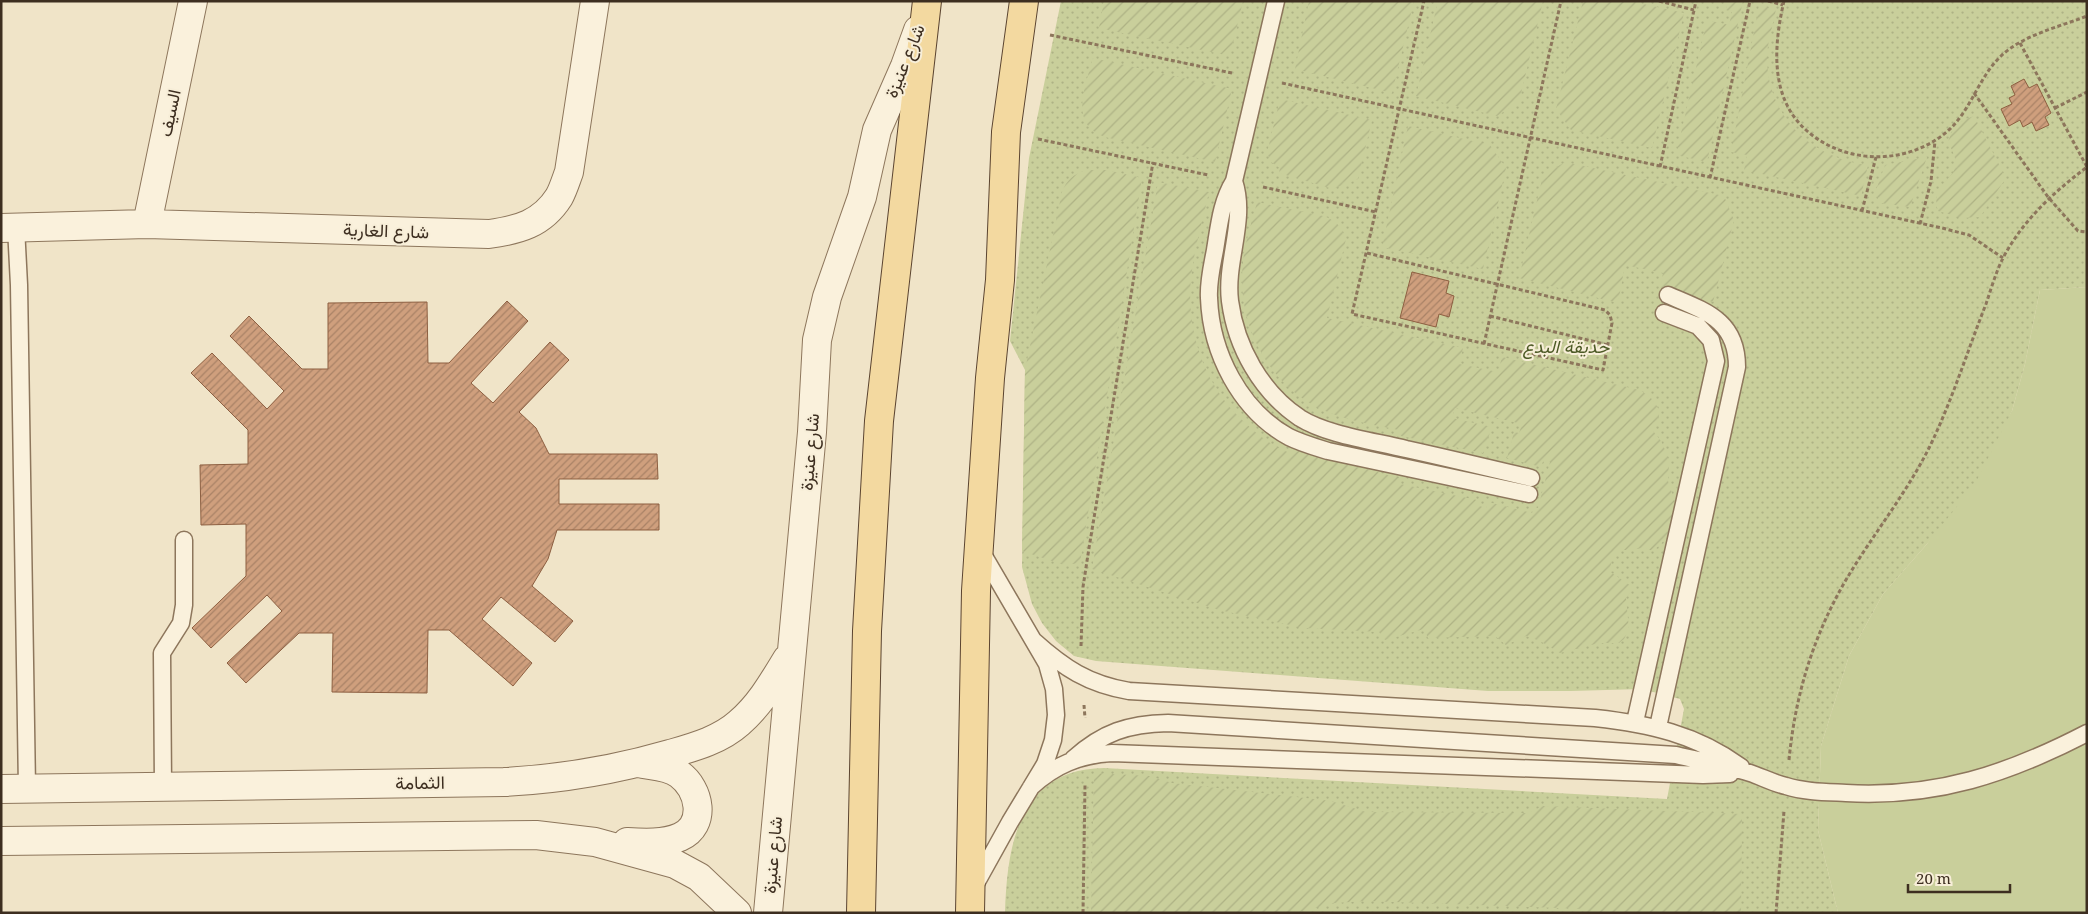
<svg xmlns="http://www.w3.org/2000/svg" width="2088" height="914" font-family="'Noto Serif',Vazirmatn,serif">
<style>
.grass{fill:#c9cf9b}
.park{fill:url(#park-dots)}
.garden{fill:url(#garden-furrows)}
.building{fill:url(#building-hatch);stroke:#8d5f41}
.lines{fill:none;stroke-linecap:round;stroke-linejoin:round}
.lane-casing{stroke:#8d765c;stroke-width:19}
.street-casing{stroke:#8d765c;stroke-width:30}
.primary-casing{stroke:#5b4430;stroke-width:30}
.path{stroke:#8d765c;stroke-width:3;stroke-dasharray:4 2.5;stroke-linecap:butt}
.lane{stroke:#faf1dc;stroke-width:16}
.street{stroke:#faf1dc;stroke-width:28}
.primary{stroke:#f3d9a0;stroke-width:28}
.labels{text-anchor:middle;stroke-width:4;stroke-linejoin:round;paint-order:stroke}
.street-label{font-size:18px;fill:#3d2e20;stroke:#f7eed8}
.park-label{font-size:18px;font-style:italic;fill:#4d5a26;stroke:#f7eed8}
</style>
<defs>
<pattern id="park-dots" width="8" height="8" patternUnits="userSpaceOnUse" patternTransform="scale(1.25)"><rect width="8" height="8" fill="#c9cf9b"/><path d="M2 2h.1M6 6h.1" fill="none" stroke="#aeb285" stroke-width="1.8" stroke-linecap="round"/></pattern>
<pattern id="garden-furrows" width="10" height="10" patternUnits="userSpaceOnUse" patternTransform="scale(1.25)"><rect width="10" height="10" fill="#c9cf9b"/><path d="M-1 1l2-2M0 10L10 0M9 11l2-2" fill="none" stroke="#aeb285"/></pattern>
<pattern id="building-hatch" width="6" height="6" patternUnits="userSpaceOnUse" patternTransform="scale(1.25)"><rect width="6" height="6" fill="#cf9f7d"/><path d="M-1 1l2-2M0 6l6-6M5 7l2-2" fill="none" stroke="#a98266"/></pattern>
</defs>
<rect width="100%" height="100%" fill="#f0e4c8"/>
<path class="grass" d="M 2087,287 L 2087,913 L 1838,913 L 1818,830 L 1821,746 L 1849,656 L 1883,594 L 1927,544 L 2012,411 L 2025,364 L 2040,290 Z"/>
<path class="park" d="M 1061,1 L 2087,1 L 2087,287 L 2040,290 L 2025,364 L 2012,411 L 1975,484 L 1927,544 L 1883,594 L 1849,656 L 1821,746 L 1818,830 L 1838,913 L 1005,913 C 1007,844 1019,769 1104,768 L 1667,799 L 1684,709 L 1680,699 L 1642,689 L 1571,691 L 1488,691 L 1096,661 L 1074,656 L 1056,641 L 1042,623 L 1032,604 L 1022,567 L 1025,370 L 1010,341 L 1029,158 Z"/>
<path class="garden" d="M 1104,1 L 1243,1 L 1230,56 L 1099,28 Z
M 1309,1 L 1414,1 L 1392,93 L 1295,69 Z
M 1438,1 L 1543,1 L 1519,102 L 1497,116 L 1416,96 Z
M 1583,1 L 1630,1 L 1684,13 L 1652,148 L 1571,130 L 1556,109 Z
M 1727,1 L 1743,1 L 1707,162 L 1676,155 L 1707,20 L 1729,25 L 1732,12 L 1726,10 Z
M 1759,6 L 1776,9 C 1773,25 1767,43 1767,59 C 1768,117 1811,158 1868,165 L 1861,196 L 1744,170 L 1747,155 L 1731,152 Z
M 1093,58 L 1232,89 L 1215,162 L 1109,138 C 1067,127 1085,88 1093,58 Z
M 1280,99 L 1372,120 L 1358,179 L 1333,189 L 1279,173 L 1280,168 L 1271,162 L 1267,153 Z
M 1974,116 L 2006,178 L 1980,217 L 1962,218 L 1938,211 C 1927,176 1973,182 1948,143 C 1952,127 1959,121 1974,116 Z
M 1408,126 L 1490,145 L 1506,168 L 1483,269 L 1382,247 Z
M 1927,157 L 1910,207 L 1880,203 L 1875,193 L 1885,165 Z
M 1565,162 L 1724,196 L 1734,220 L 1713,302 L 1660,288 L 1663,273 L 1625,265 L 1618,303 L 1519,278 L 1543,175 Z
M 1086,170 L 1107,170 L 1142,178 L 1080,563 L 1064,565 L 1022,551 L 1025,370 L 1062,192 C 1067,179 1073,175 1086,170 Z
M 1158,182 L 1209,192 C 1203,220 1194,249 1191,278 C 1186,329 1203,382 1240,418 C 1256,433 1269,445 1290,453 L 1293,447 L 1401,479 L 1400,484 L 1477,500 L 1476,505 L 1486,508 L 1488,502 L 1532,513 L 1534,507 L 1538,508 L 1550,462 L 1544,459 L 1541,467 L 1507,458 L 1514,432 L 1519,433 L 1522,424 L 1455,408 L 1452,418 L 1492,427 L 1483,453 L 1401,436 L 1398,430 C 1373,424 1345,421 1321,409 C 1266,383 1236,321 1243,262 C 1245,242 1252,222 1257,202 L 1323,216 C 1335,220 1342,226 1346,239 L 1327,318 L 1463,348 L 1459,364 L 1498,372 L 1502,357 L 1639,390 C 1653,396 1670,416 1650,427 L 1661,441 L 1666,452 L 1669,462 L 1668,481 L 1676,505 L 1668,537 L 1653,551 L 1644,548 L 1615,551 L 1609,571 L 1631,586 L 1633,589 L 1626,598 L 1629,629 L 1624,639 L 1619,643 L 1599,643 L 1560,653 L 1540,641 L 1526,636 L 1506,645 L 1495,636 L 1428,638 L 1424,629 L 1385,640 L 1379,632 L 1304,628 L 1219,610 L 1092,569 Z
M 1094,773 L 1150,776 L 1172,783 L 1331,801 L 1366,812 L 1528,813 L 1543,806 L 1742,814 L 1741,913 L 1585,913 L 1585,909 L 1366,901 L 1335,903 L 1295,913 L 1091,913 Z"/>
<path class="building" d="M 2024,79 L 2029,88 L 2037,84 L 2051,113 L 2045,117 L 2049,125 L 2036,131 L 2032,122 L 2023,127 L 2020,120 L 2009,126 L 2001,109 L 2012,104 L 2009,98 L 2015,95 L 2011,86 Z
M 1412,272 L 1449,281 L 1446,293 L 1454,296 L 1449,317 L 1439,314 L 1436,327 L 1400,318 Z
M 507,301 L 528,321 L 471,383 L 493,403 L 550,342 L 569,360 L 519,412 L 536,428 L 549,454 L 657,454 L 658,479 L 559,479 L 559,504 L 659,504 L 659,530 L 557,530 L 548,559 L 532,586 L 573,621 L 555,642 L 501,597 L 482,619 L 532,663 L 513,686 L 449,630 L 428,630 L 427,693 L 332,692 L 333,633 L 299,633 L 246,683 L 227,663 L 282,611 L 267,595 L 211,648 L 192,628 L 246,576 L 246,524 L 201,525 L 200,465 L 248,464 L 248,430 L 191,373 L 212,353 L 267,409 L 284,391 L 230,336 L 249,316 L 302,369 L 328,369 L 328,303 L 427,302 L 428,363 L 449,363 Z"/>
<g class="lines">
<g class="lane-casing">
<path id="lane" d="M 1276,1 L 1234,181 C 1221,202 1219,226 1215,250 C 1212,266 1208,282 1209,298 C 1211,353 1240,410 1289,437 C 1301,443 1315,447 1328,451 L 1529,494
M 1234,181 C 1247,220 1225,261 1230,301 C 1236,347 1261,392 1300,418 C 1327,435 1374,441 1406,449 C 1447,458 1489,468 1531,478
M 16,227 L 19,285 L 27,788
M 1034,641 C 1064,668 1088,684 1129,691 L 1595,718 C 1649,724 1696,734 1741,767
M 1635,722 L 1716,361 L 1711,340 L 1698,326 L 1664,313
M 1658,727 L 1737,367 C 1737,320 1705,311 1668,295
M 1073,759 C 1103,732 1128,724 1168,723 L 1676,755 C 1700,761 1726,765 1750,773 C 1762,777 1773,783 1786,786 C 1805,792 1826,792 1846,793 C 1936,798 2008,774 2087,733
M 163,786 L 162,653 L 181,623 L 184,605 L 184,540
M 1031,787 C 1055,765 1079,755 1112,753 L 1703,775 L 1730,774
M 974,887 L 1010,822 L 1045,764 L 1053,740 L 1056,715 L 1054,689 L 1047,664 L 981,551"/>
</g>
<g class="street-casing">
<path id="street" d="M 147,224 L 193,1
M 1,228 L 147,224 L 489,234 C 518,230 542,224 559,197 C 563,190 566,180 569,172 L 595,1
M 1,789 L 504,782 C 561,779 615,770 670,754 C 694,747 720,740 739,723 C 760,705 773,682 787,659
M 1,841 L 536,835 L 595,842 L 675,864 L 699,877 L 737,913
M 627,842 C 644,843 664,844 680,837 C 707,825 700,789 679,774 C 668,766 655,766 643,764
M 768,913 L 812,432 L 817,340 L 827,297 L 862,197 L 877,130 L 905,66 L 918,30"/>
</g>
<g class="primary-casing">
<path id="primary" d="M 861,913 L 867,631 L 879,421 L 927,1
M 970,913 L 976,591 L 990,378 L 1000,280 L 1006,132 L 1024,1"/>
</g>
<path class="path" d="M 1659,1 L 1694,10
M 1768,1 L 1783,5
M 1784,1 C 1774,44 1769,97 1806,130 C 1846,166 1911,166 1951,128 C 1972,107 1979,77 2001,56 C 2023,35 2059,27 2087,16
M 1050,35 L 1232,73
M 2020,43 L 2087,167
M 1282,83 L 1942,228 L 1969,235 L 2003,258
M 1974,93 L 2048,197 L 2078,231 L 2087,232
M 2055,108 L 2087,92
M 1038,139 L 1208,175
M 1660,167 L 1696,1
M 1710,178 L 1750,1
M 1263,187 L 1376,212
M 1862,211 L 1876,157
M 1920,224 L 1931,181 L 1935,141
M 1367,253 L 1605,310 L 1610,315 L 1612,323 L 1603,370 L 1352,314 L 1424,1
M 1490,316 L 1608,345
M 1484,344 L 1561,1
M 1081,646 L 1083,587 L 1089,548 L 1153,162
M 1084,705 L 1085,718
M 1789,760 C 1795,697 1812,640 1843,585 C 1870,538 1905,496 1929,448 C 1952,401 1967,352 1986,304 C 1991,289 1996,272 2003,258 C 2023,220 2054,192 2087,167
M 1083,913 L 1085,785
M 1776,913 L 1784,811"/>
<use href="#lane" class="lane"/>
<use href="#street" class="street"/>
<use href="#primary" class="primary"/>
</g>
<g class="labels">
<g class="street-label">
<text transform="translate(905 61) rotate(-68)" y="6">شارع عنيزة</text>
<text transform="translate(170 113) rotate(-78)" y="6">السيف</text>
<text transform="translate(386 231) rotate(2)" y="6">شارع الغارية</text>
<text transform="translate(810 452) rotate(-85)" y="6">شارع عنيزة</text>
<text transform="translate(420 783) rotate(-1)" y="6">الثمامة</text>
<text transform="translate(773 855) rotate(-85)" y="6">شارع عنيزة</text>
</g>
<g class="park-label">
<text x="1566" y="353">حديقة البدع</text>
</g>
</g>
<rect width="2088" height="914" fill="none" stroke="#3d2e20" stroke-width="5"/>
<path d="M1908 884v8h102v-8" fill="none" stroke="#3d2e20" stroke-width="2.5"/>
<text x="1916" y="884" font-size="15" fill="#3d2e20" stroke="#f7eed8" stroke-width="4" paint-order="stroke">20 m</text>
</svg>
